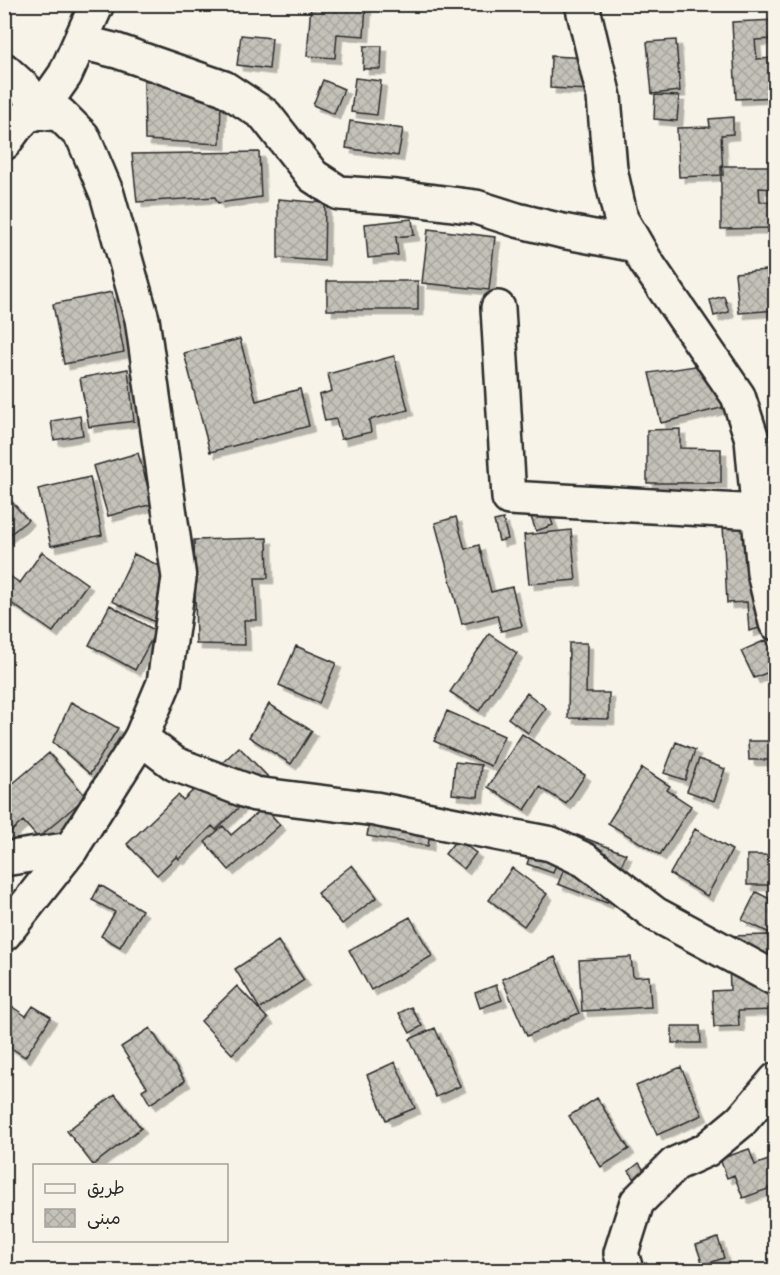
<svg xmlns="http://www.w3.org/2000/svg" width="780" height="1275" font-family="Delius,'Playpen Sans Arabic',sans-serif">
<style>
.building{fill:url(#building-cross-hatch);stroke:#2b2b2b;stroke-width:1.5;filter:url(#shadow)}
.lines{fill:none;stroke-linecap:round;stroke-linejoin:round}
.minor-casing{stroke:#2b2b2b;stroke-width:38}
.major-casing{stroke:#2b2b2b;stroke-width:38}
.minor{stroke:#f7f3e8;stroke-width:33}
.major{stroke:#f7f3e8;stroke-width:33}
</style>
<defs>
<pattern id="building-cross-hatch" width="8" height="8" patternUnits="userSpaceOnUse" patternTransform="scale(1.5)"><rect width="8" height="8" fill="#c4c1b9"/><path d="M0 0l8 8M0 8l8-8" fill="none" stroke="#a9a69f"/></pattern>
<filter id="shadow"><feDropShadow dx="5.5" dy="5.5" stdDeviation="0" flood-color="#0004"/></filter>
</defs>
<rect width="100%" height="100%" fill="#f7f3e8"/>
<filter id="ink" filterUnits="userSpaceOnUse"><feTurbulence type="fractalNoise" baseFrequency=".0167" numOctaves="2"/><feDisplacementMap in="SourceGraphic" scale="12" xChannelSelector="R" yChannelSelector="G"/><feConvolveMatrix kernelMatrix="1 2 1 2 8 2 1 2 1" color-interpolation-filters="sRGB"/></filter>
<g filter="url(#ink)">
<path class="building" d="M 311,4 L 366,4 L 364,36 L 337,34 L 335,58 L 307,56 Z
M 776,20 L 776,39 L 755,40 L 757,59 L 776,58 L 776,97 L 736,99 L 732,22 Z
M 241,35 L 272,38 L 269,69 L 237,65 Z
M 676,40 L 680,91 L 652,94 L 647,42 Z
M 364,46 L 382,46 L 381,69 L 363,69 Z
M 551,56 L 591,58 L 590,90 L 550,88 Z
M 355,78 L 381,81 L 377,115 L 351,112 Z
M 144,80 L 221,95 L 220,144 L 145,140 Z
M 323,80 L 344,89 L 334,114 L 313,105 Z
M 655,95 L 679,96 L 677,121 L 654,119 Z
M 733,117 L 733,134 L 721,135 L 723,175 L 679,177 L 677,128 L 710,127 L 709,119 Z
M 350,121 L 403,129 L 398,156 L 346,148 Z
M 259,152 L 261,197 L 218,203 L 215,197 L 137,202 L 132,154 Z
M 721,166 L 776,166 L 776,189 L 759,188 L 760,202 L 776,202 L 776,228 L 721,229 Z
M 278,199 L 325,203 L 324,261 L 278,258 Z
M 412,219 L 414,235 L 396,237 L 398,255 L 368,258 L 365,224 Z
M 428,229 L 495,237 L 489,290 L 422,283 Z
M 776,269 L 776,310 L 739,313 L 735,273 Z
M 327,281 L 418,281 L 418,310 L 327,310 Z
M 112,292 L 124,352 L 64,364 L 53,304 Z
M 724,296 L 729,312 L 714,316 L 710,300 Z
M 240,339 L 256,401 L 300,389 L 309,426 L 210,452 L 184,353 Z
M 394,356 L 408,410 L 369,420 L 371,432 L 341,439 L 336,419 L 325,421 L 319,395 L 332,391 L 328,374 Z
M 708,364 L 725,407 L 661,423 L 649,373 Z
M 128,369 L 134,421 L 89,427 L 80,378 Z
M 80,416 L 83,435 L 54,440 L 51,421 Z
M 776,427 L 776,476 L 766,476 L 762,431 Z
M 680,429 L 680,448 L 721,449 L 721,483 L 647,483 L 647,430 Z
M 138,453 L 153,504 L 108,516 L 93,466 Z
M 90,477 L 102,535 L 51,546 L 38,489 Z
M 4,493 L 28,520 L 4,539 Z
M 544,500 L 553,525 L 536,531 L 527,506 Z
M 456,517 L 465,549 L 479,545 L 491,592 L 512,587 L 522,626 L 501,631 L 497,615 L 462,624 L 435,523 Z
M 503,519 L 508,539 L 499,541 L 494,521 Z
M 723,525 L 755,530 L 770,625 L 749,631 L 747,602 L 727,603 Z
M 571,530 L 576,580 L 529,584 L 524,535 Z
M 267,538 L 268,578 L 255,578 L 257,620 L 244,620 L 245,645 L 196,644 L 194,540 Z
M 42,552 L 87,584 L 53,632 L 4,598 L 4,572 L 20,583 Z
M 134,554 L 162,567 L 155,622 L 112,601 Z
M 110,605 L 156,631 L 135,670 L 89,645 Z
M 489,634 L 517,653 L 479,711 L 450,692 Z
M 766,640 L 776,660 L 776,669 L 754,678 L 741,651 Z
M 569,643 L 587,643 L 586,693 L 609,693 L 609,719 L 568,718 Z
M 296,646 L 336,663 L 319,703 L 279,685 Z
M 527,693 L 546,708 L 528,733 L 508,718 Z
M 71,702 L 118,728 L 90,774 L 53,742 Z
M 269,704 L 312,731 L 291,764 L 249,737 Z
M 447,711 L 504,736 L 491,766 L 434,741 Z
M 522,734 L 585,775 L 566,804 L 540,787 L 525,810 L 488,787 Z
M 748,741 L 776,741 L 776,760 L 749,760 Z
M 676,742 L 695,750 L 685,780 L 664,773 Z
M 239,747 L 269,778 L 216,830 L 212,826 L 179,859 L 177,856 L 157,875 L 127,844 L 178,795 L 183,800 Z
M 49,753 L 86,797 L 38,838 L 23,821 L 5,837 L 4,791 Z
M 699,759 L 725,769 L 714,801 L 687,791 Z
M 455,762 L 481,765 L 478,797 L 452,794 Z
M 642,768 L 670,786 L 667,790 L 691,806 L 660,855 L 608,823 Z
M 373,801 L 432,819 L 428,846 L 367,836 Z
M 264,807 L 280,825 L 229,870 L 205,842 L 223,826 L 231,835 Z
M 540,826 L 566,836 L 553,873 L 527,864 Z
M 695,829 L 732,850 L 707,896 L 670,874 Z
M 577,835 L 626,854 L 607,903 L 558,884 Z
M 457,839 L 476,853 L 464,869 L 445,854 Z
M 747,855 L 774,855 L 774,885 L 747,885 Z
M 352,865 L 377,897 L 342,924 L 317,893 Z
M 512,868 L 547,894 L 524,926 L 489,900 Z
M 100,885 L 142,910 L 120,947 L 101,936 L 115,912 L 92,900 Z
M 756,892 L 776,902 L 776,936 L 742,920 Z
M 410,917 L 432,956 L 371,990 L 349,950 Z
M 768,935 L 769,978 L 776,977 L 776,1010 L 738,1011 L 739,1026 L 714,1027 L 712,991 L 730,990 L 728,936 Z
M 278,941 L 304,980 L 260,1009 L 235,969 Z
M 555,957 L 579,1013 L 527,1036 L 502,979 Z
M 631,957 L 633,977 L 649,976 L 651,1007 L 582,1011 L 579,960 Z
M 496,985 L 502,1000 L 480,1008 L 475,993 Z
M 237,986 L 268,1019 L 232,1054 L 201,1021 Z
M 11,1006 L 26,1016 L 33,1006 L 51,1017 L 25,1057 L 4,1043 L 4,1016 Z
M 411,1007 L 422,1026 L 410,1033 L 399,1013 Z
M 672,1026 L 700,1026 L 701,1043 L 672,1043 Z
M 150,1028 L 185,1081 L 150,1104 L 142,1090 L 147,1087 L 121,1047 Z
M 435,1028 L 460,1086 L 436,1097 L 410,1039 Z
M 395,1062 L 415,1108 L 386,1120 L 367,1075 Z
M 681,1067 L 702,1115 L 657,1135 L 636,1086 Z
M 115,1094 L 141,1128 L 93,1165 L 67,1131 Z
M 597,1098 L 629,1149 L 601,1167 L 569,1116 Z
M 749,1149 L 755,1165 L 776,1157 L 776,1186 L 743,1198 L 734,1175 L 727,1178 L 720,1159 Z
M 639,1163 L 650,1179 L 640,1186 L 629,1171 Z
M 718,1238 L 724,1258 L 703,1265 L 696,1245 Z"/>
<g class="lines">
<g class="minor-casing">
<path id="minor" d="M 582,4 L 604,97 L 610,169 L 621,219 L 646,262 L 738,396 L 752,439 L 764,573 L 776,623
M 81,42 L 117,51 L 224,88 L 265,115 L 313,176 L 339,193 L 397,197 L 476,207 L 517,220 L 562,231 L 636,245
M 4,70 L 25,89 L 39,112 L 65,75 L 97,4
M 498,308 L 509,498 L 758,512
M 141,738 L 175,764 L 255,794 L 375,809 L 551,844 L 585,860 L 655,914 L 776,979
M 4,859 L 71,849
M 626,1270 L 621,1253 L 637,1202 L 675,1164 L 706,1150 L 741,1121 L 776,1080"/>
</g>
<g class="major-casing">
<path id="major" d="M 4,143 L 15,128 L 26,116 L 39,112 L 60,114 L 83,137 L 107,194 L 142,319 L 179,578 L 164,683 L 141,738 L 71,849 L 4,934"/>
</g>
<use href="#minor" class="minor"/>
<use href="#major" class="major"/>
</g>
</g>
<rect width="780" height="1275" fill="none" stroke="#f7f3e8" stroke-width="24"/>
<rect x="12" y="12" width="756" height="1251" fill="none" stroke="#2b2b2b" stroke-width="2" filter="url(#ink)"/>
<rect x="33" y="1164" width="195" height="78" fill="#f7f3e8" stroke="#a5a39c" stroke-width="1.5"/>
<rect x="45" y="1184" width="30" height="9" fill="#f7f3e8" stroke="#a5a39c" stroke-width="1.5"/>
<text x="87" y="1194" font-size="18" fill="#2b2b2b">طريق</text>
<rect x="45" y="1209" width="30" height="18" fill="url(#building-cross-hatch)" stroke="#a5a39c" stroke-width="1.5"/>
<text x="87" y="1224" font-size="18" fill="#2b2b2b">مبنى</text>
</svg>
